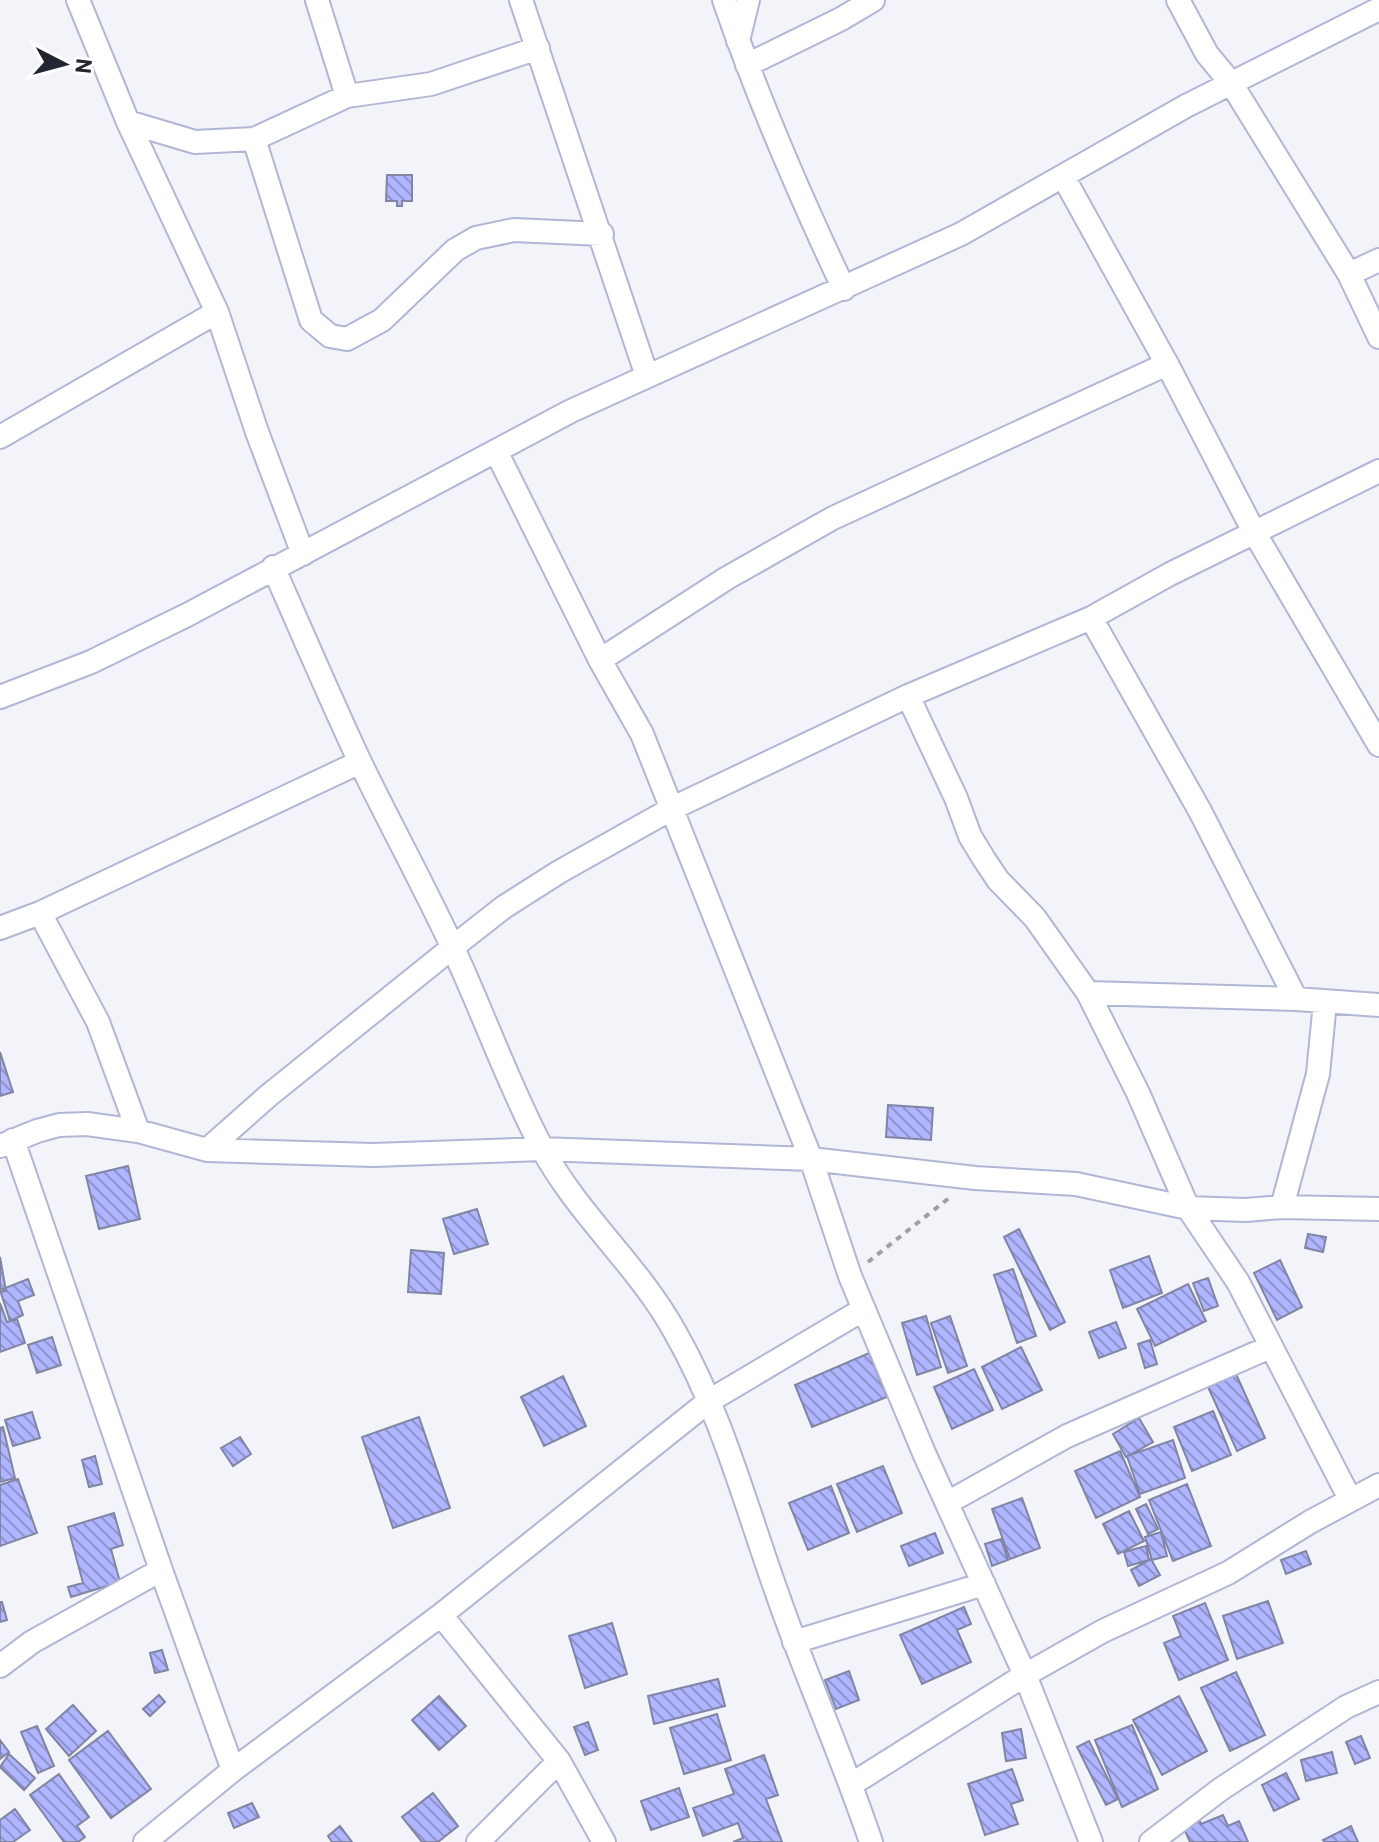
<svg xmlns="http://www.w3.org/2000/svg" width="1379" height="1842" font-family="Barlow,sans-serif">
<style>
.building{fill:url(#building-back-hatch);stroke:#8184a2;stroke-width:2}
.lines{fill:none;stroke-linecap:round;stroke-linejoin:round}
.street-casing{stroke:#b2b6d5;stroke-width:26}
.path{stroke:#9e9fa7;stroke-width:4;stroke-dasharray:6 6;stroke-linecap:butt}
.street{stroke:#fff;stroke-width:22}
</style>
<defs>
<pattern id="building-back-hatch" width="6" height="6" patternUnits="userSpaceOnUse" patternTransform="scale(2)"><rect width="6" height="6" fill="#afb5ff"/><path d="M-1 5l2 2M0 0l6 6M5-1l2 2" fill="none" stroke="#8e93cf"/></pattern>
</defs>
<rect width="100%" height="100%" fill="#f3f4fa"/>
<path class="building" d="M 387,175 L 412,175 L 412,201 L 402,201 L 402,206 L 397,206 L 397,201 L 386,201 Z
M 0,1052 L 13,1092 L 0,1096 Z
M 888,1105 L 933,1108 L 931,1140 L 886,1137 Z
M 128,1166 L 140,1219 L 99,1229 L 86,1176 Z
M 477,1209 L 488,1244 L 454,1254 L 443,1219 Z
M 1019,1229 L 1065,1322 L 1050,1330 L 1004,1237 Z
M 1308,1234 L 1326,1237 L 1323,1252 L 1305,1248 Z
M 411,1250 L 444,1253 L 441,1294 L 408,1292 Z
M 1149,1256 L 1162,1293 L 1123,1308 L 1110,1270 Z
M 0,1257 L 6,1291 L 0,1292 Z
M 1280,1260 L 1302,1307 L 1277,1320 L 1254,1273 Z
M 1013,1269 L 1036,1336 L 1017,1343 L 994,1275 Z
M 1208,1278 L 1218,1306 L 1204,1311 L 1193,1283 Z
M 28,1279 L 34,1295 L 18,1301 L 23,1315 L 10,1321 L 0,1290 Z
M 1188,1284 L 1206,1321 L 1155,1346 L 1137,1309 Z
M 0,1303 L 7,1322 L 17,1319 L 25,1343 L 0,1352 Z
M 926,1316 L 941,1367 L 917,1375 L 902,1323 Z
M 950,1316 L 967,1366 L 948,1373 L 931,1323 Z
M 1116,1322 L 1126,1348 L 1099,1358 L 1089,1332 Z
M 52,1337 L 61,1365 L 37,1373 L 28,1345 Z
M 1150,1340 L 1157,1364 L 1145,1368 L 1138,1344 Z
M 1021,1347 L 1042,1390 L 1002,1409 L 982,1367 Z
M 869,1353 L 887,1397 L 812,1427 L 795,1385 Z
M 974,1369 L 993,1410 L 952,1429 L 934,1387 Z
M 1236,1374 L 1265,1438 L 1237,1451 L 1208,1387 Z
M 563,1376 L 586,1426 L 544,1446 L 521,1397 Z
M 1213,1411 L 1231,1455 L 1192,1471 L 1174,1427 Z
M 32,1412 L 40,1438 L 13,1446 L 5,1420 Z
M 419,1417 L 450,1508 L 393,1528 L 362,1437 Z
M 1139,1418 L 1153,1442 L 1126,1457 L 1113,1434 Z
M 3,1427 L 15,1478 L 0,1482 L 0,1428 Z
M 240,1437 L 251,1454 L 233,1466 L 221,1448 Z
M 1173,1440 L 1185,1478 L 1140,1494 L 1127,1456 Z
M 1120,1451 L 1140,1497 L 1096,1518 L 1075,1471 Z
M 95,1456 L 102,1484 L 89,1487 L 82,1460 Z
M 883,1466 L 902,1513 L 857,1532 L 837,1484 Z
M 18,1479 L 37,1533 L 0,1546 L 0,1485 Z
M 1187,1484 L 1211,1546 L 1173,1561 L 1149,1500 Z
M 831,1486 L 849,1533 L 808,1550 L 789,1503 Z
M 1022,1498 L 1040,1548 L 1010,1559 L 992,1509 Z
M 1146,1504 L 1158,1529 L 1148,1534 L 1136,1509 Z
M 1129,1511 L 1144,1541 L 1118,1554 L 1103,1524 Z
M 114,1513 L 123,1545 L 111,1549 L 120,1582 L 71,1597 L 68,1587 L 83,1583 L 68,1527 Z
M 1161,1532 L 1167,1556 L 1152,1560 L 1145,1537 Z
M 935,1533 L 943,1553 L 909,1566 L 901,1546 Z
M 1001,1539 L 1008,1560 L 992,1566 L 985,1544 Z
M 1146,1546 L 1149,1560 L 1128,1566 L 1124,1552 Z
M 1306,1551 L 1311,1564 L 1286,1574 L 1281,1560 Z
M 1151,1559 L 1160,1575 L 1139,1586 L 1131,1570 Z
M 1268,1601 L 1283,1643 L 1237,1659 L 1223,1616 Z
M 0,1602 L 2,1602 L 7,1620 L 0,1622 Z
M 1205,1603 L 1228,1660 L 1179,1680 L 1164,1643 L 1181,1636 L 1173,1616 Z
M 964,1607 L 971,1624 L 957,1630 L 971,1662 L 922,1684 L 900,1635 Z
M 612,1623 L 627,1674 L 585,1688 L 569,1636 Z
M 162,1650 L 168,1670 L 155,1673 L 150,1653 Z
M 849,1671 L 859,1700 L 836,1709 L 825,1680 Z
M 1236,1672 L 1265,1735 L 1230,1751 L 1201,1688 Z
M 718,1679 L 725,1706 L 654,1724 L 648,1696 Z
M 159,1695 L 165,1702 L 150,1716 L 143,1709 Z
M 439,1696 L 466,1726 L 439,1750 L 412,1720 Z
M 1179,1696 L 1207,1751 L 1162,1775 L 1133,1720 Z
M 73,1705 L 96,1731 L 69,1756 L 46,1729 Z
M 717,1714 L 731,1760 L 684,1774 L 670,1728 Z
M 588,1722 L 598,1750 L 585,1755 L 574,1727 Z
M 1132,1725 L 1158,1789 L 1122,1807 L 1095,1740 Z
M 37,1726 L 54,1766 L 38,1773 L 21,1732 Z
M 1021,1729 L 1026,1758 L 1006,1761 L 1002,1733 Z
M 108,1731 L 151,1789 L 111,1818 L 69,1760 Z
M 1361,1736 L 1370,1758 L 1355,1764 L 1346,1742 Z
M 0,1740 L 9,1752 L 0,1759 Z
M 1089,1741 L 1118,1799 L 1106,1805 L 1077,1747 Z
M 1332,1752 L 1337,1773 L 1306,1781 L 1301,1760 Z
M 9,1754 L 35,1778 L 24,1790 L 0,1767 Z
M 764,1755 L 778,1795 L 766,1799 L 782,1842 L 733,1842 L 743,1838 L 738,1823 L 703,1836 L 693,1808 L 734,1794 L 725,1769 Z
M 1012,1769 L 1023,1800 L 1011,1804 L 1018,1824 L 985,1835 L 968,1784 Z
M 1286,1773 L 1299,1799 L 1274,1811 L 1262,1785 Z
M 59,1774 L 89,1817 L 77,1826 L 85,1837 L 78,1842 L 64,1842 L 30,1795 Z
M 679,1788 L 689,1817 L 651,1830 L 641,1801 Z
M 433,1793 L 458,1826 L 438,1842 L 422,1842 L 402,1817 Z
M 252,1803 L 259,1817 L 234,1828 L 228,1813 Z
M 15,1809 L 30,1830 L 13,1842 L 0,1842 L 0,1820 Z
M 1196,1813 L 1201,1824 L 1223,1815 L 1228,1826 L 1239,1821 L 1248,1842 L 1190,1842 L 1180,1820 Z
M 340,1826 L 352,1842 L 332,1842 L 328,1836 Z
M 1351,1826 L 1358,1842 L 1325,1842 L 1323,1840 Z"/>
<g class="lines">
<g class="street-casing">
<path id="street" d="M 78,0 L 128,122 L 217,312 L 257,432 L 303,554
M 317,0 L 347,96
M 521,0 L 647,376
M 724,0 C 758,99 799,194 844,289
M 1178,0 L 1207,54 L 1231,83 L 1349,274 L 1379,337
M 738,41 L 748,0
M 747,65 L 841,19 L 873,0
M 128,122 L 195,142 L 254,139 L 347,96 L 431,84 L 538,48
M 254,139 L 311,320 L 330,336 L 347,339 L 382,320 L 455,250 L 476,238 L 514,230 L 602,234
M 1064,178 L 1167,364 L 1254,532 L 1379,745
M 1349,274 L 1379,260
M 0,437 L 217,312
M 497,453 L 600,660 L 642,734 L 811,1159 L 850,1276 L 924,1453 L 1025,1675 L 1091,1842
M 273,567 C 302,632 330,698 360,762 C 390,824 423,884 452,946 C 483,1012 508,1084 542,1148 C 578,1215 638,1265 675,1332 C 722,1414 746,1507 778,1596 C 807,1679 843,1759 871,1842
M 1091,618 L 1200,811 L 1296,999
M 600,660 L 727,578 L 833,518 L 1167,364
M 908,696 L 956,798 L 970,836 L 984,859 L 998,880 L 1035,918 L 1088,993 L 1138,1093 L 1188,1208 L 1238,1282 L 1350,1499
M 0,697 L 91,662 L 187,615 L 571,411 L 961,234 L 1186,106 L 1379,9
M 40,913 L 98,1022 L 138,1131
M 0,928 L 40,913 L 360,762
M 1088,993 L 1296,999 L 1379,1005
M 13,1140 L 161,1570 L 233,1770
M 0,1146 L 37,1131 L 59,1125 L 87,1124 L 138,1131 L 207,1150 L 373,1155 L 542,1149 L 811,1159 L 975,1178 L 1076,1184 L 1188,1208 L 1246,1210 L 1282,1207 L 1379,1209
M 207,1150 L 268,1096 L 453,947 L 504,907 L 559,872 L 673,808 L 908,696 L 1091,618 L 1170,574 L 1379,471
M 1282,1207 L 1318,1074 L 1325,1002
M 947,1503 L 1067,1436 L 1270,1347
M 441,1615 L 559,1761 L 604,1842
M 794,1642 L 984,1584
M 0,1666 L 32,1642 L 161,1570
M 852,1784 L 1025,1675 L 1103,1631 L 1228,1573 L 1310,1522 L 1379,1485
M 145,1842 L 233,1770 L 441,1615 L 709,1401 L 864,1309
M 478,1842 L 559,1761
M 1151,1842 L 1221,1789 L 1346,1707 L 1379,1692"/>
</g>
<path class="path" d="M 868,1262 L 949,1198"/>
<use href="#street" class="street"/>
</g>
<g transform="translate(64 64) rotate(96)" stroke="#ffffff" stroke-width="6" paint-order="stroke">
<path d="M0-6L14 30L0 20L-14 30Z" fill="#232530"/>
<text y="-12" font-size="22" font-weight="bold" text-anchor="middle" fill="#232530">N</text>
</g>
</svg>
